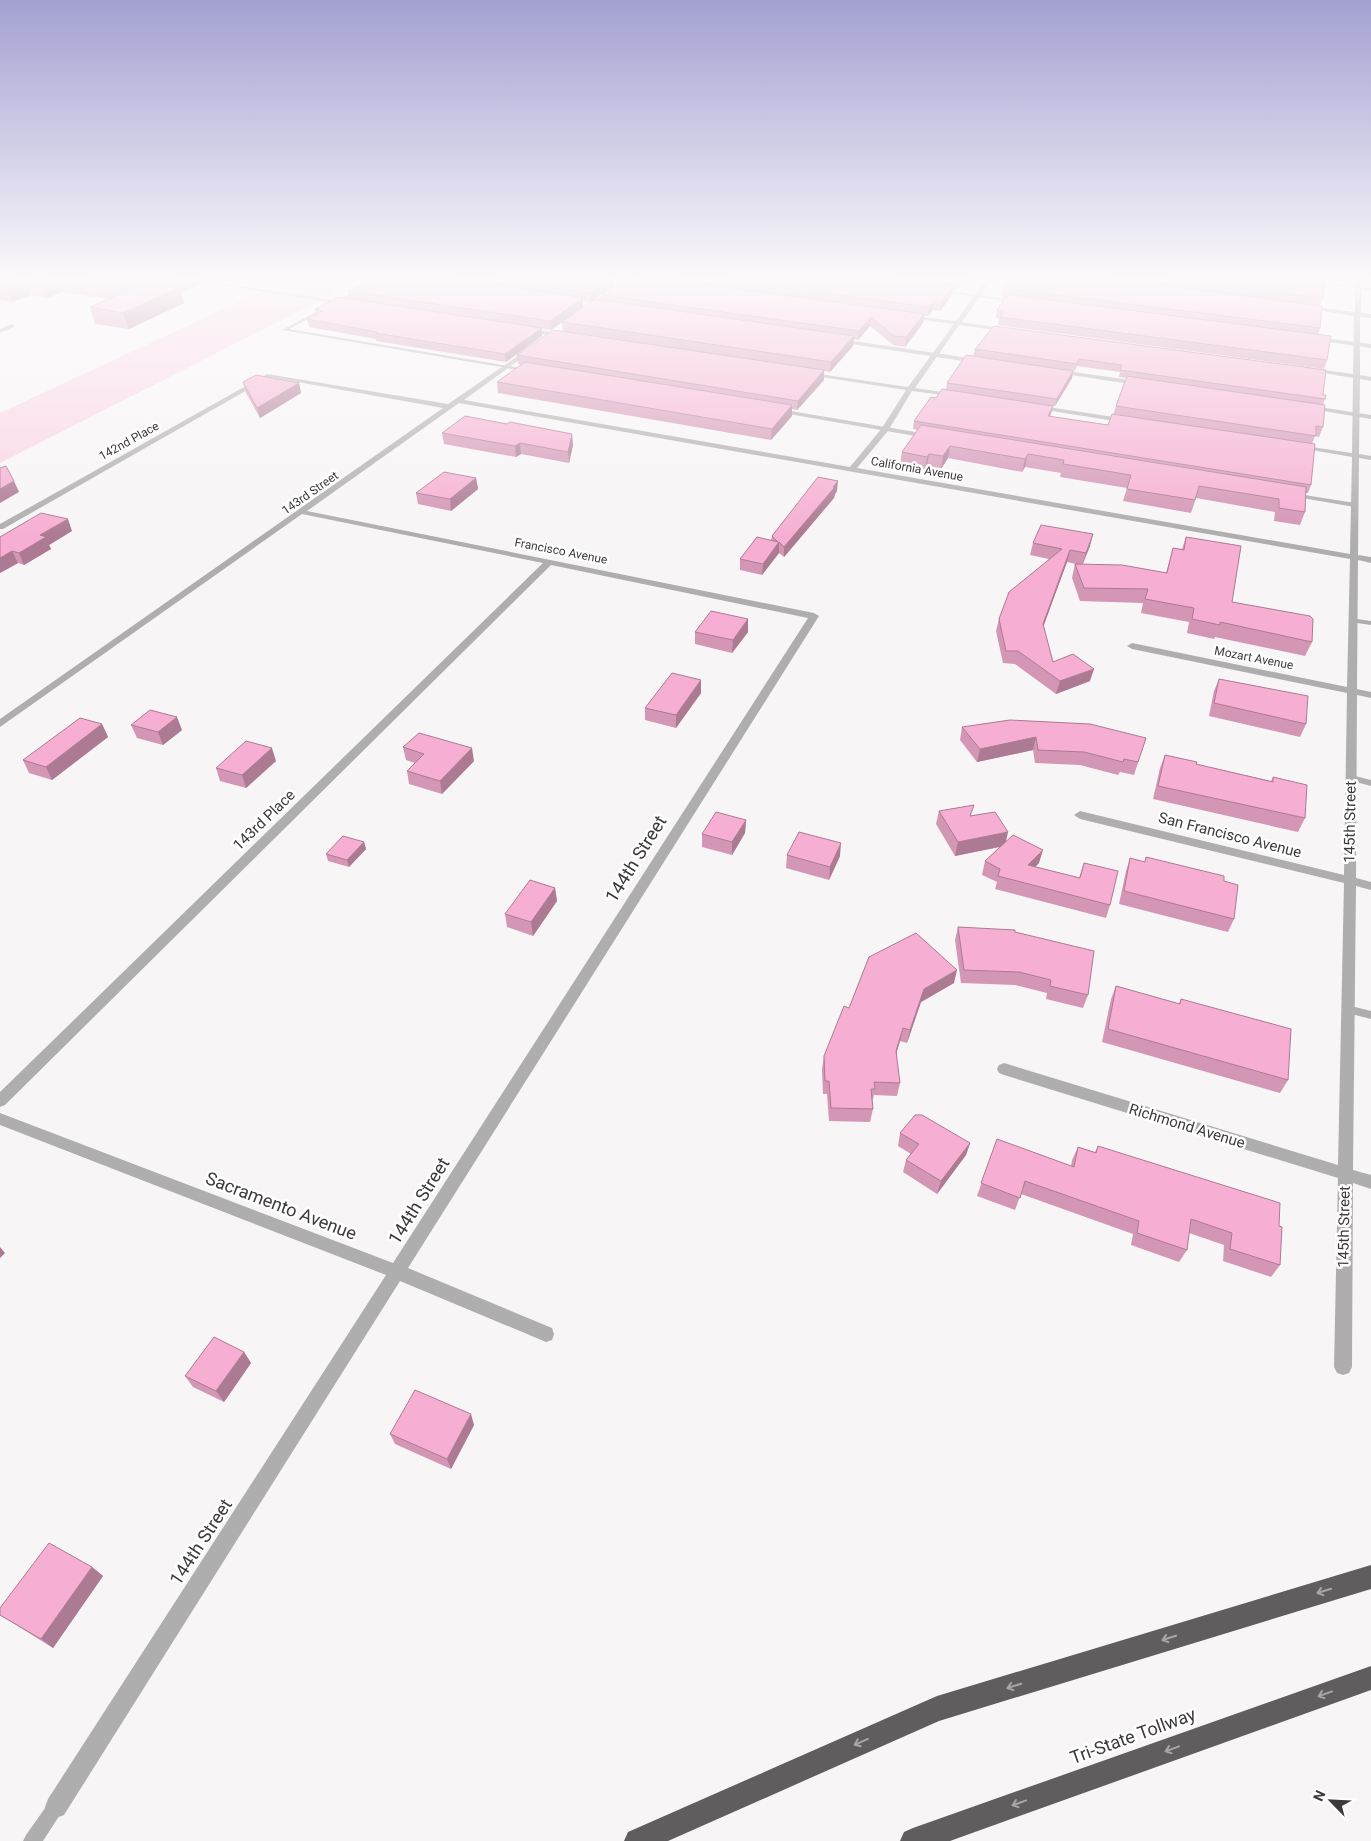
<svg xmlns="http://www.w3.org/2000/svg" width="1371" height="1841" font-family="Roboto,sans-serif">
<style>
.green{fill:#fad4e5}
.lines{fill:none;stroke-linecap:round;stroke-linejoin:round}
.lane{fill:#afaeaf;fill-rule:evenodd}
.street{fill:#afaeaf;fill-rule:evenodd}
.highway{fill:#605d5f;fill-rule:evenodd}
.wall{fill:#d496b5;fill-rule:evenodd}
.shaded-wall{fill:#ac7a93}
.building{fill:#f6afd2;stroke:#ac7a93}
.oneway{stroke:#a8a6a7}
.labels{text-anchor:middle;stroke-width:5;stroke-linejoin:round;paint-order:stroke}
.far-street-label{font-size:12px;fill:#3c3a3b;stroke:#fff}
.street-label{font-size:15px;fill:#3c3a3b;stroke:#fff}
.near-street-label{font-size:18px;fill:#3c3a3b;stroke:#fff}
</style>
<rect width="100%" height="100%" fill="#f8f5f6"/>
<path class="green" d="M 290,278 L 364,278 L 0,463 L 0,413 Z"/>
<g class="lines">
<path class="lane" d="M 380,278 L 385,278 L 289,329 L 533,370 L 530,372 L 282,330 Z
M 1309,281 L 1371,288 L 1371,290 L 1311,283 Z
M 938,290 L 1015,300 L 1017,301 L 1015,302 L 940,292 Z
M 1317,337 L 1371,344 L 1371,348 L 1315,340 Z
M 840,339 L 976,359 L 979,361 L 976,363 L 838,342 Z
M 1060,370 L 1137,381 L 1140,383 L 1137,385 L 1058,373 L 1058,371 Z
M 1313,406 L 1371,415 L 1371,419 L 1311,409 L 1311,407 Z
M 779,409 L 927,434 L 930,436 L 927,438 L 777,412 L 777,410 Z
M 1292,493 L 1355,503 L 1358,505 L 1355,507 L 1290,496 L 1290,494 Z
M 1350,618 L 1371,621 L 1371,625 L 1350,622 Z
M 1351,775 L 1371,780 L 1371,786 L 1348,780 L 1347,778 L 1348,776 Z
M 1347,1005 L 1371,1011 L 1371,1019 L 1343,1012 L 1342,1009 L 1343,1006 Z
M 56,1798 L 62,1801 L 65,1807 L 43,1841 L 23,1841 L 26,1835 L 50,1801 Z"/>
<path class="street" d="M 175,278 L 189,278 L 351,303 L 348,305 Z
M 627,278 L 634,278 L 588,311 L 584,311 L 584,309 Z
M 987,278 L 993,278 L 962,322 L 1012,330 L 1009,332 L 959,325 L 915,388 L 956,394 L 958,395 L 958,397 L 912,391 L 888,431 L 857,468 L 1350,554 L 1352,457 L 1294,447 L 1298,445 L 1352,453 L 1353,378 L 1306,370 L 1309,368 L 1353,374 L 1354,316 L 1303,308 L 1306,306 L 1355,312 L 1355,278 L 1361,278 L 1361,313 L 1371,314 L 1371,318 L 1360,317 L 1360,375 L 1371,377 L 1371,381 L 1360,379 L 1359,454 L 1371,456 L 1371,460 L 1359,458 L 1358,555 L 1371,557 L 1371,563 L 1358,560 L 1357,689 L 1371,692 L 1371,698 L 1357,695 L 1356,878 L 1371,882 L 1371,890 L 1356,886 L 1353,1170 L 1371,1175 L 1371,1189 L 1353,1183 L 1352,1367 L 1349,1373 L 1343,1375 L 1337,1373 L 1334,1367 L 1338,1178 L 1004,1075 L 999,1073 L 997,1069 L 999,1065 L 1004,1063 L 1338,1165 L 1344,883 L 1080,819 L 1074,815 L 1080,811 L 1344,875 L 1347,693 L 1132,649 L 1127,646 L 1132,643 L 1347,687 L 1350,559 L 459,403 L 307,511 L 814,613 L 819,616 L 408,1268 L 552,1328 L 554,1334 L 552,1340 L 546,1342 L 400,1281 L 64,1815 L 56,1818 L 48,1815 L 45,1807 L 48,1799 L 386,1275 L 0,1125 L 0,1113 L 393,1263 L 808,618 L 551,565 L 5,1105 L 0,1107 L 0,1092 L 543,563 L 302,514 L 0,727 L 0,719 L 443,408 L 270,377 L 3,529 L 0,529 L 0,524 L 267,374 L 448,404 L 531,347 L 533,350 L 464,400 L 850,467 L 882,428 L 906,390 L 808,375 L 805,373 L 806,372 L 908,387 L 954,324 L 908,318 L 906,315 L 956,321 Z
M 12,324 L 14,327 L 0,333 L 0,329 Z
M 526,328 L 566,334 L 569,336 L 566,338 L 524,331 Z
M 1035,405 L 1127,419 L 1131,421 L 1127,423 L 1033,408 L 1033,406 Z"/>
<path class="highway" d="M 1371,1565 L 1371,1589 L 939,1721 L 668,1841 L 624,1841 L 628,1832 L 937,1696 Z
M 1371,1666 L 1371,1690 L 950,1841 L 900,1841 L 904,1832 L 913,1828 Z"/>
</g>
<path class="wall" d="M 0,278 L 214,278 L 211,279 L 199,278 L 201,284 L 181,292 L 184,303 L 129,329 L 95,324 L 90,307 L 109,299 L 62,292 L 47,298 L 30,295 L 12,302 L 0,300 Z
M 373,278 L 614,278 L 615,285 L 590,302 L 583,301 L 583,307 L 551,330 L 542,329 L 542,336 L 506,362 L 376,341 L 376,339 L 309,327 L 307,319 L 316,314 L 315,309 L 349,299 L 348,291 Z
M 680,278 L 965,278 L 956,290 L 953,289 L 952,295 L 940,311 L 933,310 L 928,316 L 924,316 L 923,323 L 905,347 L 893,345 L 870,326 L 858,340 L 853,339 L 853,346 L 830,372 L 824,371 L 824,380 L 797,410 L 792,409 L 792,416 L 771,440 L 498,393 L 497,382 L 521,365 L 518,364 L 517,355 L 563,332 L 562,322 L 602,300 L 602,295 L 668,283 L 680,282 Z
M 1010,278 L 1324,278 L 1323,298 L 1320,306 L 1320,328 L 1318,334 L 1327,360 L 1324,369 L 998,325 L 999,319 L 996,318 L 997,310 L 1002,304 L 1001,304 L 1002,296 L 1001,295 L 1003,288 Z
M 994,326 L 1323,395 L 1325,399 L 1323,404 L 1323,427 L 1319,437 L 1315,436 L 1312,444 L 1311,485 L 1308,493 L 1306,493 L 1305,512 L 1300,525 L 1274,521 L 1275,512 L 1196,498 L 1191,513 L 1123,501 L 1127,488 L 1060,477 L 1061,473 L 1025,467 L 1022,472 L 948,458 L 941,469 L 927,466 L 925,469 L 900,464 L 902,452 L 918,430 L 913,429 L 914,421 L 936,398 L 946,390 L 947,383 L 973,356 L 975,349 ZM 1077,366 L 1120,372 L 1119,377 L 1127,378 L 1116,406 L 1113,415 L 1108,425 L 1050,416 L 1053,406 L 1055,406 L 1072,378 L 1073,371 L 1075,371 Z
M 243,382 L 299,383 L 301,393 L 260,418 L 246,393 Z
M 442,433 L 573,445 L 569,463 L 521,454 L 516,457 L 444,444 Z
M 476,478 L 478,489 L 451,511 L 418,504 L 416,493 Z
M 837,491 L 835,494 L 834,498 L 784,557 L 779,553 L 762,575 L 740,570 L 740,559 L 771,540 L 772,536 Z
M 72,531 L 49,545 L 51,549 L 24,565 L 18,563 L 0,573 L 0,537 Z
M 1186,537 L 1232,602 L 1312,642 L 1305,656 L 1215,637 L 1214,639 L 1187,633 L 1189,622 L 1141,613 L 1143,603 L 1080,601 L 1072,578 L 1075,564 L 1076,564 L 1067,562 L 1043,626 L 1053,662 L 1090,681 L 1056,694 L 1015,664 L 1003,663 L 996,631 L 999,619 L 1049,559 L 1030,555 L 1033,543 L 1090,546 L 1083,564 L 1166,573 L 1173,548 L 1182,549 Z
M 748,619 L 748,632 L 732,653 L 695,644 L 695,632 Z
M 1219,679 L 1306,724 L 1300,737 L 1209,716 L 1214,691 Z
M 701,680 L 701,693 L 676,728 L 645,720 L 645,708 Z
M 102,724 L 108,737 L 52,780 L 29,773 L 23,760 Z
M 131,725 L 182,730 L 163,745 L 137,738 Z
M 962,727 L 1146,738 L 1134,775 L 1120,772 L 1118,775 L 1080,765 L 1035,763 L 1033,750 L 977,762 L 960,740 Z
M 403,747 L 474,761 L 442,794 L 409,784 L 407,771 L 415,763 L 406,760 Z
M 1165,755 L 1196,764 L 1271,781 L 1273,777 L 1305,818 L 1298,832 L 1153,799 L 1160,768 Z
M 276,761 L 246,788 L 220,781 L 216,768 Z
M 939,811 L 972,816 L 1006,842 L 1039,863 L 1035,867 L 1079,878 L 1084,863 L 1110,905 L 1106,918 L 995,889 L 997,882 L 982,875 L 985,861 L 1001,846 L 955,856 L 936,824 Z
M 746,820 L 745,833 L 732,855 L 702,847 L 702,834 Z
M 364,842 L 366,849 L 349,867 L 328,861 L 326,854 Z
M 787,855 L 840,856 L 829,880 L 786,868 Z
M 1146,857 L 1224,881 L 1234,919 L 1228,932 L 1119,904 L 1126,871 L 1130,858 L 1145,862 Z
M 555,888 L 557,901 L 533,936 L 507,927 L 505,914 Z
M 958,927 L 1015,932 L 1088,995 L 1083,1008 L 1046,999 L 1047,993 L 1015,985 L 961,983 L 955,940 Z
M 954,983 L 921,1002 L 907,1043 L 900,1041 L 896,1054 L 900,1083 L 897,1096 L 874,1095 L 872,1102 L 873,1109 L 870,1122 L 829,1121 L 827,1094 L 823,1094 L 822,1069 L 824,1056 L 849,1008 Z
M 1116,986 L 1179,1004 L 1181,999 L 1288,1080 L 1280,1093 L 1102,1042 L 1111,999 Z
M 900,1133 L 970,1143 L 966,1155 L 937,1194 L 903,1172 L 906,1160 L 911,1154 L 898,1146 Z
M 997,1139 L 1071,1166 L 1072,1160 L 1078,1147 L 1095,1152 L 1098,1146 L 1279,1226 L 1280,1265 L 1271,1277 L 1223,1261 L 1224,1245 L 1189,1233 L 1187,1250 L 1179,1262 L 1131,1245 L 1133,1234 L 1021,1194 L 1015,1210 L 977,1196 Z
M 244,1352 L 251,1363 L 224,1402 L 193,1387 L 185,1376 Z
M 474,1425 L 451,1469 L 395,1444 L 390,1434 Z
M 92,1567 L 103,1576 L 53,1648 L 0,1615 Z"/>
<path class="shaded-wall" d="M 52,278 L 58,278 L 62,292 L 47,298 L 41,282 Z
M 175,278 L 199,278 L 201,284 L 181,292 L 184,303 L 129,329 L 123,313 Z
M 611,278 L 614,278 L 615,285 L 590,302 L 590,293 Z
M 960,278 L 965,278 L 956,290 L 958,281 Z
M 24,279 L 30,295 L 12,302 L 6,286 Z
M 953,286 L 952,295 L 940,311 L 941,302 Z
M 583,298 L 583,307 L 551,330 L 550,321 Z
M 934,301 L 933,310 L 928,316 L 929,307 Z
M 924,314 L 923,323 L 905,347 L 906,337 Z
M 871,317 L 870,326 L 858,340 L 859,331 Z
M 542,328 L 542,336 L 506,362 L 505,354 Z
M 854,336 L 853,346 L 830,372 L 831,362 Z
M 824,370 L 824,380 L 797,410 L 798,401 Z
M 1073,371 L 1072,378 L 1055,406 L 1057,399 Z
M 299,383 L 301,393 L 260,418 L 257,408 Z
M 792,405 L 792,416 L 771,440 L 772,429 Z
M 1053,406 L 1051,414 L 1046,424 L 1048,416 Z
M 572,434 L 573,445 L 569,463 L 568,452 Z
M 520,443 L 521,454 L 516,457 L 515,446 Z
M 950,446 L 948,458 L 941,469 L 943,456 Z
M 929,454 L 927,466 L 925,469 L 927,457 Z
M 1028,454 L 1025,467 L 1022,472 L 1025,459 Z
M 476,478 L 478,489 L 451,511 L 450,499 Z
M 14,481 L 19,492 L 0,503 L 0,489 Z
M 838,481 L 837,491 L 835,494 L 834,498 L 784,557 L 784,547 Z
M 68,519 L 72,531 L 49,545 L 51,549 L 24,565 L 19,553 L 40,535 Z
M 1093,534 L 1090,546 L 1082,565 L 1086,553 Z
M 779,542 L 779,553 L 762,575 L 763,564 Z
M 1070,550 L 1067,562 L 1040,636 L 1043,624 Z
M 12,551 L 18,563 L 0,573 L 0,558 Z
M 748,619 L 748,632 L 732,653 L 733,640 Z
M 1094,669 L 1090,681 L 1056,694 L 1060,681 Z
M 701,680 L 701,693 L 676,728 L 676,715 Z
M 177,717 L 182,730 L 163,745 L 158,732 Z
M 102,724 L 108,737 L 52,780 L 46,767 Z
M 1036,737 L 1033,750 L 977,762 L 980,749 Z
M 272,748 L 276,761 L 246,788 L 242,775 Z
M 472,748 L 474,761 L 442,794 L 440,781 Z
M 746,820 L 745,833 L 732,855 L 732,842 Z
M 1008,832 L 1005,846 L 955,856 L 958,842 Z
M 364,842 L 366,849 L 349,867 L 347,860 Z
M 841,843 L 840,856 L 829,880 L 830,867 Z
M 1043,850 L 1039,863 L 1024,878 L 1028,865 Z
M 555,888 L 557,901 L 533,936 L 531,922 Z
M 957,970 L 954,983 L 921,1002 L 907,1043 L 910,1030 L 924,989 Z
M 903,1028 L 900,1041 L 893,1064 L 896,1051 Z
M 970,1143 L 966,1155 L 937,1194 L 941,1181 Z
M 0,1247 L 5,1253 L 0,1258 Z
M 244,1352 L 251,1363 L 224,1402 L 216,1391 Z
M 471,1414 L 474,1425 L 451,1469 L 447,1459 Z
M 92,1567 L 103,1576 L 53,1648 L 41,1639 Z"/>
<path class="building" d="M 0,278 L 52,278 L 41,282 L 24,279 L 6,286 L 0,285 Z
M 70,278 L 175,278 L 180,287 L 123,313 L 90,307 L 134,288 Z
M 373,278 L 451,278 L 583,298 L 550,321 L 348,291 Z
M 481,278 L 611,278 L 590,293 Z
M 626,278 L 668,283 L 671,280 L 924,314 L 906,337 L 894,336 L 871,317 L 859,331 L 602,295 Z
M 711,278 L 896,278 L 953,286 L 941,302 L 934,301 L 929,307 Z
M 934,278 L 960,278 L 958,281 Z
M 1010,278 L 1108,278 L 1322,306 L 1320,328 L 1003,288 Z
M 1148,278 L 1321,278 L 1325,279 L 1323,298 Z
M 1004,294 L 1331,336 L 1327,360 L 1000,317 L 1004,311 L 997,310 L 1007,296 L 1002,296 Z
M 338,297 L 542,328 L 505,354 L 375,333 L 377,332 L 307,319 L 323,311 L 315,309 Z
M 595,299 L 854,336 L 831,362 L 562,322 Z
M 994,326 L 1326,370 L 1323,395 L 1326,395 L 1325,399 L 1120,370 L 1122,365 L 1079,359 L 1077,364 L 975,349 Z
M 553,330 L 824,370 L 798,401 L 517,355 Z
M 966,355 L 1073,371 L 1057,399 L 947,383 Z
M 525,362 L 792,405 L 772,429 L 497,382 Z
M 256,375 L 299,383 L 257,408 L 243,382 Z
M 1127,376 L 1325,405 L 1323,427 L 1316,426 L 1316,436 L 1116,406 Z
M 942,389 L 1053,406 L 1048,416 L 1108,425 L 1112,414 L 1315,444 L 1311,485 L 914,421 L 931,397 L 936,398 Z
M 465,416 L 507,424 L 510,422 L 572,434 L 568,452 L 520,443 L 515,446 L 442,433 Z
M 921,425 L 1306,487 L 1305,512 L 1279,508 L 1279,499 L 1199,486 L 1195,500 L 1127,489 L 1131,475 L 1063,464 L 1064,460 L 1028,454 L 1025,459 L 950,446 L 943,456 L 929,454 L 927,457 L 902,452 Z
M 6,466 L 14,481 L 0,489 L 0,468 Z
M 444,472 L 476,478 L 450,499 L 416,493 Z
M 818,477 L 838,481 L 833,487 L 835,487 L 784,547 L 779,542 L 763,564 L 740,559 L 757,537 L 778,542 L 772,536 Z
M 41,513 L 68,519 L 40,535 L 46,537 L 19,553 L 12,551 L 0,558 L 0,537 Z
M 1041,525 L 1093,534 L 1086,553 L 1070,550 L 1043,624 L 1053,662 L 1073,654 L 1094,669 L 1060,681 L 1018,651 L 1006,651 L 999,619 L 1009,592 L 1062,549 L 1033,543 Z
M 1186,537 L 1241,546 L 1232,602 L 1310,616 L 1313,619 L 1312,642 L 1220,622 L 1220,625 L 1192,619 L 1194,608 L 1145,599 L 1148,589 L 1084,588 L 1075,564 L 1122,565 L 1167,573 L 1173,548 L 1184,550 Z
M 711,611 L 748,619 L 733,640 L 695,632 Z
M 672,673 L 701,680 L 676,715 L 645,708 Z
M 1219,679 L 1308,696 L 1306,724 L 1214,703 Z
M 150,710 L 177,717 L 158,732 L 131,725 Z
M 80,718 L 102,724 L 46,767 L 23,760 Z
M 1010,720 L 1090,724 L 1146,738 L 1138,762 L 1124,759 L 1123,762 L 1084,752 L 1038,750 L 1036,737 L 980,749 L 962,727 Z
M 419,733 L 472,748 L 440,781 L 407,771 L 424,754 L 403,747 Z
M 246,741 L 272,748 L 242,775 L 216,768 Z
M 1165,755 L 1197,762 L 1196,764 L 1273,782 L 1273,777 L 1307,785 L 1305,818 L 1158,786 Z
M 974,805 L 970,816 L 995,812 L 1008,832 L 958,842 L 939,811 Z
M 716,812 L 746,820 L 732,842 L 702,834 Z
M 799,832 L 841,843 L 830,867 L 787,855 Z
M 1013,835 L 1043,850 L 1028,865 L 1080,878 L 1084,863 L 1118,871 L 1110,905 L 998,876 L 1000,869 L 985,861 Z
M 343,836 L 364,842 L 347,860 L 326,854 Z
M 1146,857 L 1224,876 L 1224,881 L 1238,885 L 1234,919 L 1124,891 L 1130,858 L 1145,862 Z
M 530,880 L 555,888 L 531,922 L 505,914 Z
M 958,927 L 1015,930 L 1015,932 L 1094,951 L 1088,995 L 1050,986 L 1051,980 L 1019,972 L 964,970 Z
M 916,933 L 957,970 L 924,989 L 910,1030 L 903,1028 L 896,1051 L 900,1083 L 874,1082 L 875,1089 L 871,1089 L 873,1109 L 831,1108 L 829,1081 L 825,1081 L 824,1056 L 844,1006 L 849,1008 L 869,957 Z
M 1116,986 L 1180,1004 L 1181,999 L 1291,1029 L 1288,1080 L 1108,1029 Z
M 915,1115 L 922,1115 L 970,1143 L 941,1181 L 906,1160 L 919,1144 L 900,1133 Z
M 997,1139 L 1074,1167 L 1078,1147 L 1096,1153 L 1098,1146 L 1280,1203 L 1279,1226 L 1282,1227 L 1280,1265 L 1230,1249 L 1232,1233 L 1191,1219 L 1187,1250 L 1137,1233 L 1139,1221 L 1025,1181 L 1020,1198 L 981,1183 Z
M 214,1337 L 244,1352 L 216,1391 L 185,1376 Z
M 415,1390 L 471,1414 L 447,1459 L 390,1434 Z
M 49,1543 L 92,1567 L 41,1639 L 0,1615 L 0,1608 Z"/>
<defs><path id="oneway-shaft" d="M-6 0H5M1.5-3L5.5 0L1.5 3" fill="none" stroke-width="1.6" stroke-linecap="round" stroke-linejoin="round" transform="scale(1.25)"/></defs>
<g class="oneway">
<use href="#oneway-shaft" transform="translate(1324 1591) rotate(163)"/>
<use href="#oneway-shaft" transform="translate(1169 1638) rotate(163)"/>
<use href="#oneway-shaft" transform="translate(1014 1686) rotate(163)"/>
<use href="#oneway-shaft" transform="translate(1325 1694) rotate(160)"/>
<use href="#oneway-shaft" transform="translate(861 1742) rotate(156)"/>
<use href="#oneway-shaft" transform="translate(1172 1749) rotate(160)"/>
<use href="#oneway-shaft" transform="translate(1019 1803) rotate(160)"/>
</g>
<linearGradient id="sky" x2="0" y2="1"><stop stop-color="#a3a1d2"/><stop offset="0.52" stop-color="#fcfafb"/><stop offset="1" stop-color="#fcfafb" stop-opacity="0"/></linearGradient>
<rect width="1371" height="536" fill="url(#sky)"/>
<g class="labels">
<g class="far-street-label">
<text transform="translate(129 441) rotate(-29)" y="4">142nd Place</text>
<text transform="translate(917 469) rotate(10)" y="4">California Avenue</text>
<text transform="translate(310 493) rotate(-35)" y="4">143rd Street</text>
<text transform="translate(561 551) rotate(11)" y="4">Francisco Avenue</text>
<text transform="translate(1254 658) rotate(11)" y="4">Mozart Avenue</text>
</g>
<g class="street-label">
<text transform="translate(264 820) rotate(-44)" y="5">143rd Place</text>
<text transform="translate(1350 822) rotate(-89)" y="5">145th Street</text>
<text transform="translate(1230 835) rotate(14)" y="5">San Francisco Avenue</text>
<text transform="translate(1187 1126) rotate(17)" y="5">Richmond Avenue</text>
<text transform="translate(1344 1227) rotate(-89)" y="5">145th Street</text>
</g>
<g class="near-street-label">
<text transform="translate(636 859) rotate(-58)" y="6">144th Street</text>
<text transform="translate(419 1201) rotate(-58)" y="6">144th Street</text>
<text transform="translate(281 1206) rotate(21)" y="6">Sacramento Avenue</text>
<text transform="translate(201 1542) rotate(-57)" y="6">144th Street</text>
<text transform="translate(1133 1736) rotate(-20)" y="6">Tri-State Tollway</text>
</g>
</g>
<g transform="translate(1331 1801) rotate(294)" stroke="#ffffff" stroke-width="4" paint-order="stroke">
<path d="M0-4L9 19L0 12L-9 19Z" fill="#3c3a3b"/>
<text y="-8" font-size="14" font-weight="bold" text-anchor="middle" fill="#3c3a3b">N</text>
</g>
</svg>
